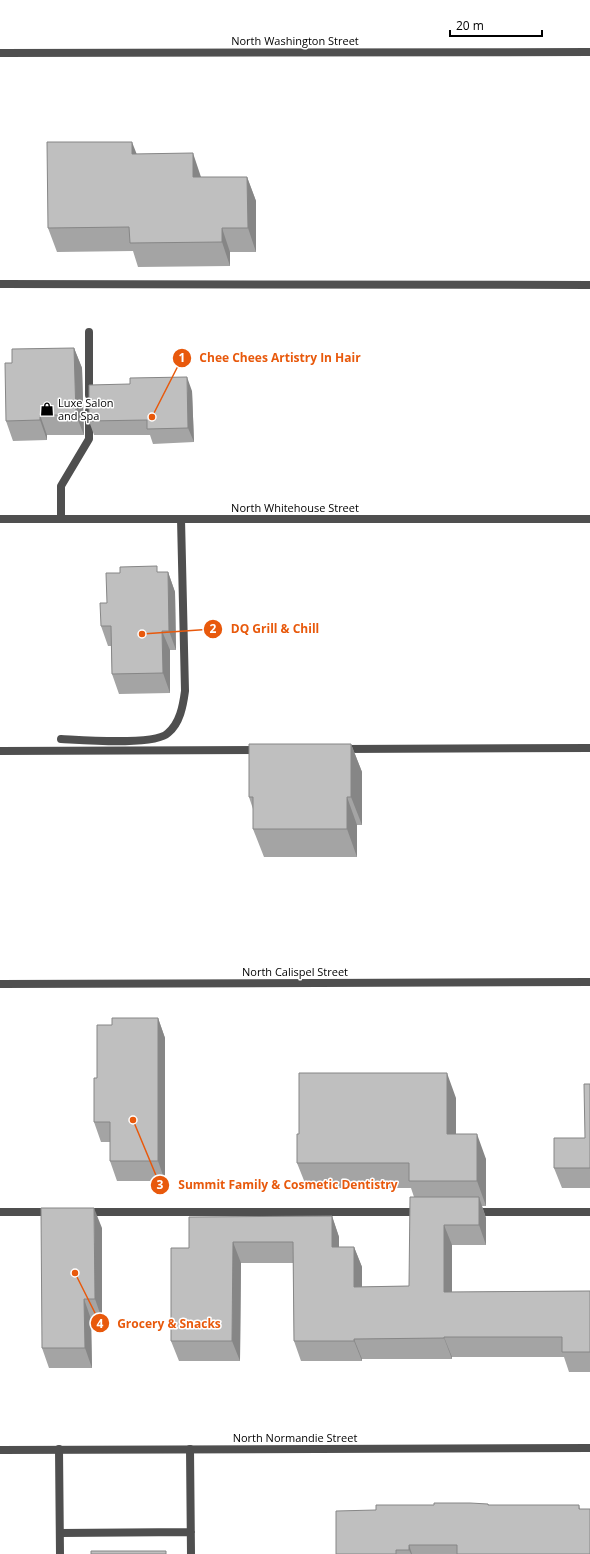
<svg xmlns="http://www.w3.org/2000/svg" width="590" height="1554" font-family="'Open Sans',sans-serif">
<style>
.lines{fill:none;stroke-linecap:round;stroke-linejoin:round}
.service{stroke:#4f4f4f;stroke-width:8}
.minor{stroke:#4f4f4f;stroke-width:8}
.wall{fill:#a4a4a4}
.shaded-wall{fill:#868686}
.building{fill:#bfbfbf;stroke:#868686}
.labels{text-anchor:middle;stroke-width:3;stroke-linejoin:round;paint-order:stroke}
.street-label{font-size:11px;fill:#000;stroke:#fff}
.poi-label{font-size:11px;fill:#000;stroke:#fff;text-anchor:start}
.leader{fill:none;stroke:#e8590c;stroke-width:1.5}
.callout-dot{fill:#e8590c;stroke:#fff;stroke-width:1.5}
.mark-label{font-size:12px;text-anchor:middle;font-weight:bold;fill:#fff}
.callout-label{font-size:12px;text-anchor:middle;font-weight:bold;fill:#e8590c;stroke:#fff;stroke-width:3;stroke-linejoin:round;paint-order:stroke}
</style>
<rect width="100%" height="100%" fill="#fff"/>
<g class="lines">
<path class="service" d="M 0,284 L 590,285
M 89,332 L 89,395
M 61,519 L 61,486 L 89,439 L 89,411
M 61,739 C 82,740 155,746 168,733 C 180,723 183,706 185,691 L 181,519
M 343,749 L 590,748
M 0,751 L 259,750
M 0,1212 L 51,1212
M 85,1212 L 421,1212
M 475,1212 L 590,1212
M 59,1449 L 60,1554
M 190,1449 L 191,1554
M 60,1533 L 191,1532"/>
<path class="minor" d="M 0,53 L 590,52
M 0,519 L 590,519
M 0,984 L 590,982
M 0,1450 L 590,1448"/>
</g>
<path class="wall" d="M 137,154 L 201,177 L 247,177 L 256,201 L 256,252 L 230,252 L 230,266 L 138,267 L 133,251 L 57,252 L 48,228 Z
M 74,348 L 82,368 L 84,435 L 47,435 L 47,440 L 13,441 L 6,421 L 12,363 Z
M 192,391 L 194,442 L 153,444 L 150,435 L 94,435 L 89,421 Z
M 159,572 L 168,572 L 175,592 L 176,650 L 170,650 L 170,693 L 119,694 L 112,674 L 111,646 L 108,646 L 101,626 L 107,603 Z
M 351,744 L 362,772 L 362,825 L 357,825 L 357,857 L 264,857 L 253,829 L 253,809 L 249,797 Z
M 158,1018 L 165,1038 L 165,1181 L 117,1181 L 110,1161 L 110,1142 L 101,1142 L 94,1122 L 97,1078 L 112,1025 Z
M 590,1084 L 590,1188 L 562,1188 L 554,1168 L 585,1138 Z
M 456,1098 L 456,1134 L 486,1159 L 486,1206 L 482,1206 L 486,1218 L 486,1245 L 452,1245 L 452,1292 L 590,1291 L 590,1372 L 569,1372 L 564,1357 L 452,1357 L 452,1359 L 362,1359 L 362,1361 L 301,1361 L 294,1341 L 293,1263 L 241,1263 L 240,1361 L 179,1361 L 171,1341 L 189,1248 L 332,1216 L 339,1237 L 339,1247 L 354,1247 L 362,1267 L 362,1287 L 409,1286 L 414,1197 L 411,1188 L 307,1188 L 297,1163 L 299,1134 Z
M 102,1228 L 102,1319 L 91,1319 L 92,1368 L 49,1368 L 42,1348 Z
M 488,1504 L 489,1505 L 579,1505 L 580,1509 L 590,1554 L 336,1554 L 376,1510 L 434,1505 Z"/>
<path class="shaded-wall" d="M 132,142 L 141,165 L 132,154 Z
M 193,153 L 201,177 L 193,177 Z
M 247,177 L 256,201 L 256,252 L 248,228 Z
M 222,228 L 230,252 L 230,266 L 222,242 Z
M 74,348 L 82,368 L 84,435 L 76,415 Z
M 187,377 L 192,391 L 194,442 L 188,428 Z
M 40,415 L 47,435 L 47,440 L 40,420 Z
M 168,572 L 175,592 L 176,650 L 169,631 Z
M 162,631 L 170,650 L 170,693 L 163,673 Z
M 351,744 L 362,772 L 362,825 L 351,797 Z
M 347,797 L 357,825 L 357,857 L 347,829 Z
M 158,1018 L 165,1038 L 165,1181 L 158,1161 Z
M 447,1073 L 456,1098 L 456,1159 L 447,1134 Z
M 477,1134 L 486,1159 L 486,1206 L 477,1181 Z
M 479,1197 L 486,1218 L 486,1245 L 479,1225 Z
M 94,1208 L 102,1228 L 102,1319 L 95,1299 Z
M 332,1216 L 339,1237 L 339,1267 L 332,1247 Z
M 444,1225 L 452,1245 L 452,1312 L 444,1292 Z
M 233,1242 L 241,1263 L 240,1361 L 232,1341 Z
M 354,1247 L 362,1267 L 362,1308 L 354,1287 Z
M 84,1299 L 91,1319 L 92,1368 L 85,1348 Z
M 444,1337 L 452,1357 L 452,1359 L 444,1338 Z
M 354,1339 L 362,1359 L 362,1361 L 354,1341 Z
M 409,1545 L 412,1554 L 411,1554 L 409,1550 Z"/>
<path class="building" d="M 47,142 L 132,142 L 132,154 L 193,153 L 193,177 L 247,177 L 248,228 L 222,228 L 222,242 L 130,243 L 129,227 L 48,228 Z
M 74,348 L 76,415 L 40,415 L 40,420 L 6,421 L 5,363 L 12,363 L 12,349 Z
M 187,377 L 188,428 L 147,429 L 147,420 L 89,421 L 89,385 L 130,384 L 130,378 Z
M 157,566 L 157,572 L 168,572 L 169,631 L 162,631 L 163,673 L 112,674 L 111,626 L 101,626 L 100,603 L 107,603 L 106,573 L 120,573 L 120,567 Z
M 249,744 L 351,744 L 351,797 L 347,797 L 347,829 L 253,829 L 253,797 L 249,797 Z
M 112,1018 L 158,1018 L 158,1161 L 110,1161 L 110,1122 L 94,1122 L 94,1078 L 97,1078 L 97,1025 L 112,1025 Z
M 299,1073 L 447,1073 L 447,1134 L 477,1134 L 477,1181 L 409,1181 L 409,1163 L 297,1163 L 297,1134 L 299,1134 Z
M 584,1084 L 590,1084 L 590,1168 L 554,1168 L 554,1138 L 585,1138 Z
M 410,1197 L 479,1197 L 479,1225 L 444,1225 L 444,1292 L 590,1291 L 590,1352 L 562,1352 L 562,1337 L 444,1337 L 444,1338 L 354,1339 L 354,1341 L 294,1341 L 293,1242 L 233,1242 L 232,1341 L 171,1341 L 171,1248 L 189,1248 L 189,1217 L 332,1216 L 332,1247 L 354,1247 L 354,1287 L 409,1286 Z
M 41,1208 L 94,1208 L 95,1299 L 84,1299 L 85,1348 L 42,1348 Z
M 434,1503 L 470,1503 L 488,1504 L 488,1505 L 579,1505 L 579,1509 L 590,1509 L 590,1554 L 457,1554 L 457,1545 L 409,1545 L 409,1550 L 396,1550 L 396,1554 L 336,1554 L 336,1511 L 376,1510 L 376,1505 L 434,1505 Z
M 91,1551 L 166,1551 L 166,1554 L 91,1554 Z"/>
<defs>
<g id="shop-bare" transform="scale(1.08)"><path d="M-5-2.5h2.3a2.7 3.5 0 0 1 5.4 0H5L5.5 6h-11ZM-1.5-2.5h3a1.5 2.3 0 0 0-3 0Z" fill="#000" stroke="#fff" stroke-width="2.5" paint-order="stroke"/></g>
</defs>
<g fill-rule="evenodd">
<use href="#shop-bare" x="47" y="409"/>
</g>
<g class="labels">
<g class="street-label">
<text x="295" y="45">North Washington Street</text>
<text x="295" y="512">North Whitehouse Street</text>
<text x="295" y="976">North Calispel Street</text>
<text x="295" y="1442">North Normandie Street</text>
</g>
<g class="poi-label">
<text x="58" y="407">Luxe Salon<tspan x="58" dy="13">and Spa</tspan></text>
</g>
</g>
<path class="leader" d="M152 417L182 358M142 634L213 629M133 1120L160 1185M75 1273L100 1323"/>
<g class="callout-dot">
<circle cx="152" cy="417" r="4"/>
<circle cx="142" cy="634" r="4"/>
<circle cx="133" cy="1120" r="4"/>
<circle cx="75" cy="1273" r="4"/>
<circle cx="182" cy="358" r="10"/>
<circle cx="213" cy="629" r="10"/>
<circle cx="160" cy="1185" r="10"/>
<circle cx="100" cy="1323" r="10"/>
</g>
<g class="mark-label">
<text x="182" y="362">1</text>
<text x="213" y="633">2</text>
<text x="160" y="1189">3</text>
<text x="100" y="1328">4</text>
</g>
<g class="callout-label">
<text x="280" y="362">Chee Chees Artistry In Hair</text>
<text x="275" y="633">DQ Grill &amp; Chill</text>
<text x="288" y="1189">Summit Family &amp; Cosmetic Dentistry</text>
<text x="169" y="1328">Grocery &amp; Snacks</text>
</g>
<path d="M450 30v6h92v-6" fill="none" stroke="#000000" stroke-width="2"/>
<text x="456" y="30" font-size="12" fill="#000000" stroke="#ffffff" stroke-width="3" paint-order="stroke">20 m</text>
</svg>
